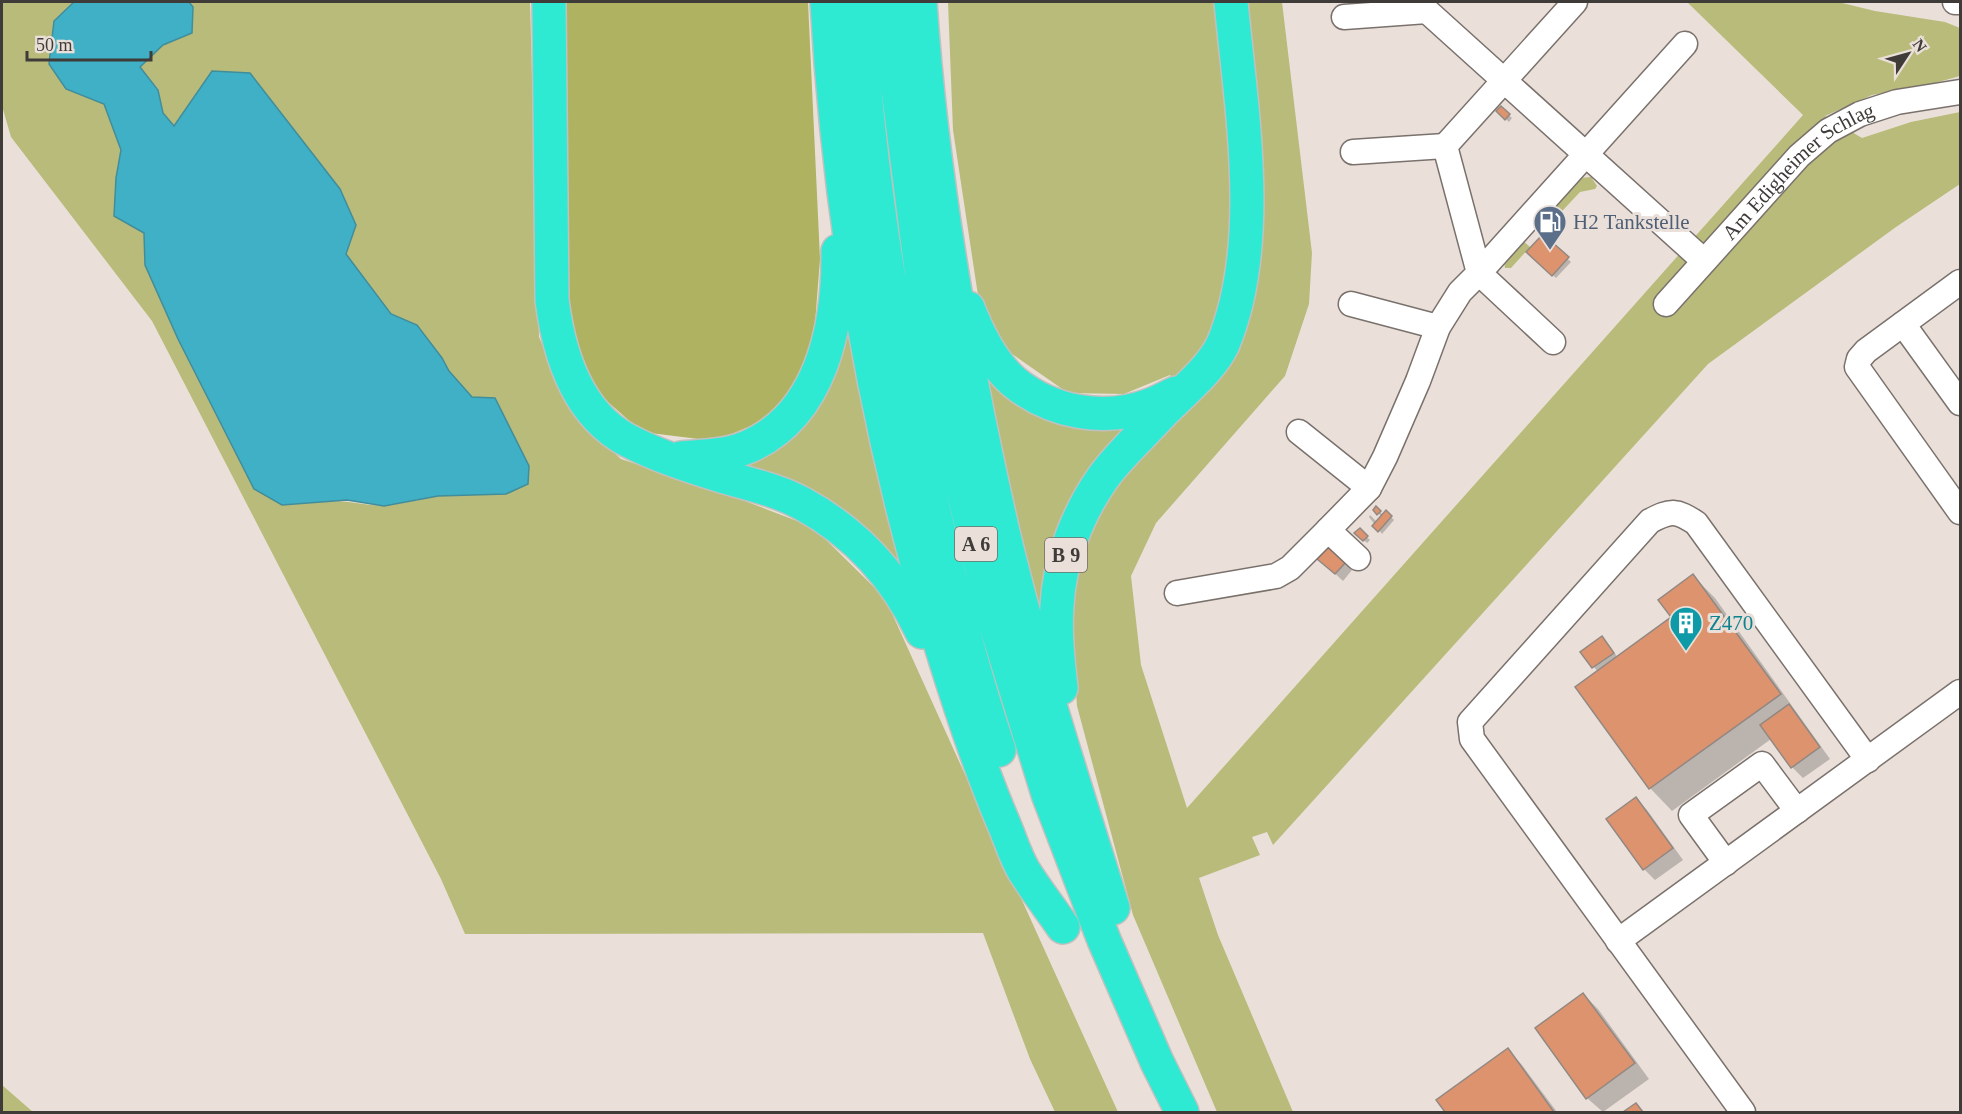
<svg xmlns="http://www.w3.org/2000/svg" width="1962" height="1114" font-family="'Times New Roman',serif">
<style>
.green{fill:#b8bb7a}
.forest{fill:#aeb261}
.water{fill:#40b0c6;stroke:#408d9b;stroke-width:1.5}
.shadow{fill:#0003}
.building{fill:#dd936d;stroke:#928883;stroke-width:1.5}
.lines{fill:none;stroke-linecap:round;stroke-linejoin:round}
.minor-casing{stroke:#7a716c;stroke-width:27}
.highway-casing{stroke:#c2c0bf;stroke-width:36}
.minor{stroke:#fff;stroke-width:24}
.highway{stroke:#2fead3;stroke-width:33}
.labels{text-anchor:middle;stroke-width:6;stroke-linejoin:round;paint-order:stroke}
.shield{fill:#eae0d9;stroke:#726c68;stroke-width:1.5}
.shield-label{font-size:20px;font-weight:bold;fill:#3f3b38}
.street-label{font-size:21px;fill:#3f3b38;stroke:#eae0d9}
.service-label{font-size:21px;fill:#4e5e75;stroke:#eae0d9;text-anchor:start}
.culture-label{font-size:21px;fill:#0d838f;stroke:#eae0d9;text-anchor:start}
</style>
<rect width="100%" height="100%" fill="#eae0d9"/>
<path class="green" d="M 2,2 L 74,2 L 54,21 L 66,89 L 104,104 L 121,150 L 116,178 L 144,233 L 145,265 L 331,501 C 350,500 369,507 386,505 C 435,501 482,482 528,466 L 495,399 L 472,397 L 449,371 L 442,358 L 417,325 L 391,315 L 345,254 L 356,225 L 200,88 L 174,126 L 163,113 L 158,89 L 140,67 L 163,45 L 192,33 L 193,7 L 189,2 L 530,2 L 539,337 L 574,416 L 621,459 L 721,492 L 813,527 L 885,598 L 1118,1112 L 1055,1112 L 1030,1059 L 983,933 L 465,934 L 441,879 L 152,321 L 11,137 L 2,106 Z
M 948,2 L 1282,2 L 1312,253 L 1309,304 L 1285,376 L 1156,523 L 1131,576 L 1141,665 L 1187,808 L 1803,115 L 1687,2 L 1838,2 L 1875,11 L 1945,22 L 1960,28 L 1960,76 L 1931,84 L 1872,95 L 1825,116 L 1862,138 L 1911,122 L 1960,112 L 1960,184 L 1896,227 L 1708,364 L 1273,845 L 1267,832 L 1252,837 L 1260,855 L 1199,878 L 1218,935 L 1293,1112 L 1217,1112 L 1133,915 L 1077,706 L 1072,634 L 1078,560 L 1095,518 L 1124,473 L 1193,407 L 1170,375 L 1124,394 L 1068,393 L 1005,349 L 979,302 L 953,130 Z
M 1591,177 L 1597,186 L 1595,189 L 1580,192 L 1550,224 L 1544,218 L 1580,178 Z
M 1523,241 L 1530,247 L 1511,268 L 1505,268 L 1504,262 Z
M 848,321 L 907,582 L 724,463 L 750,453 Z
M 984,369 L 1134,418 L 1042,628 L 1011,513 Z
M 2,1085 L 33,1112 L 2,1112 Z"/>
<path class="forest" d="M 562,2 L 808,2 L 820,259 L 813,349 L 774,416 L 715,441 L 642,432 L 599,394 L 574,344 L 563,280 Z"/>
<path class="water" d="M 74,2 L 189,2 L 193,7 L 192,33 L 163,45 L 140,67 L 158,90 L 163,113 L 174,126 L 212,71 L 250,73 L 340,189 L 356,225 L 346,254 L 391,314 L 417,325 L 442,358 L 449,371 L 472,397 L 495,398 L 529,466 L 528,484 L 506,494 L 438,496 L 384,506 L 347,500 L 282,505 L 254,489 L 178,339 L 145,265 L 144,233 L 114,216 L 116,178 L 121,150 L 104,104 L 66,89 L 49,64 L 54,21 Z"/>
<path class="shadow" d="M 1501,108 L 1512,118 L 1509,122 L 1498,111 Z
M 1543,236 L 1571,262 L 1556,278 L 1528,252 Z
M 1376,508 L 1383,515 L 1386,512 L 1394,520 L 1382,534 L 1369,517 L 1370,515 L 1377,522 L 1382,517 L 1375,510 Z
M 1360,530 L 1370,540 L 1367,543 L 1356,533 Z
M 1328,549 L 1352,570 L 1343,581 L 1327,566 Z
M 1693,576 L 1715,598 L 1830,759 L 1803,778 L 1792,767 L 1771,739 L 1672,811 L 1650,788 L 1577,687 L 1598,672 L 1582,652 L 1609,645 L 1618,658 L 1673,618 Z
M 1636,799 L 1647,810 L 1683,860 L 1655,880 L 1644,869 Z
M 1583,994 L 1598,1009 L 1649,1079 L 1603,1112 L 1587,1098 Z
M 1508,1050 L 1522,1065 L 1557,1112 L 1447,1112 L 1438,1101 Z"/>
<path class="building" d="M 1501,106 L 1510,114 L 1505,120 L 1496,111 Z
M 1543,234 L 1569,257 L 1552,276 L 1526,252 Z
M 1376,506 L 1381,511 L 1377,515 L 1373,510 Z
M 1386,510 L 1392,516 L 1378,532 L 1372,526 Z
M 1360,528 L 1368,536 L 1363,541 L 1354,533 Z
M 1328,547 L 1346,562 L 1335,574 L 1317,559 Z
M 1693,574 L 1781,694 L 1649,789 L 1575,687 L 1671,617 L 1658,600 Z
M 1602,636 L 1614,653 L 1592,668 L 1580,652 Z
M 1789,704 L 1820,747 L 1791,768 L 1760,725 Z
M 1636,797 L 1673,848 L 1643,870 L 1606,819 Z
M 1583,993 L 1635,1063 L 1586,1099 L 1535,1028 Z
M 1508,1048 L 1554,1112 L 1445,1112 L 1436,1100 Z
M 1636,1103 L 1643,1112 L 1623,1112 Z"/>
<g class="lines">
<g class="minor-casing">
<g id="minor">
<path d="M 1955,2 L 1960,2"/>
<path d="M 1344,17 L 1427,11 L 1704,261"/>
<path d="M 1353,152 L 1445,146"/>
<path d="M 1960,282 L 1866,351 L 1859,359 L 1857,367 L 1960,512"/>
<path d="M 1351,304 L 1438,327"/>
<path id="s1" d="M 1666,304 L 1799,156 L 1828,131 L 1860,114 L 1897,102 L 1960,92"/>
<path d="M 1903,324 L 1960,403"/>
<path d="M 1553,342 L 1479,273 L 1685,44"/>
<path d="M 1299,432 L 1369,488"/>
<path d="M 1358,558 L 1328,530 L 1369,488 L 1385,457 L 1418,381 L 1438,327 L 1460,292 L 1479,273 L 1445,146 L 1575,2"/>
<path d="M 1177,593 L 1276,576 L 1290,568 L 1328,530"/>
<path d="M 1726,863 L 1691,815 L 1762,764 L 1797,811"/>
<path d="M 1618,941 L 1960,692"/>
<path d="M 1743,1112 L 1472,739 L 1470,722 L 1650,521 C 1671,510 1676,510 1696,523 L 1868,760"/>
</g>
</g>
<g class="highway-casing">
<path id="highway" d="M 549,2 L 552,300 C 559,356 579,419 635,444 C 659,456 686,465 712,473 C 742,483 774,488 803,504 C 856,533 896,577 922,632
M 827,2 C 839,221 877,439 942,649 C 960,707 979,766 1003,822 C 1010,838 1015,856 1024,871 C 1036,890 1050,908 1063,927
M 859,2 C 865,136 885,270 911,402 C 934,520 961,636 999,750
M 890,2 L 891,34 L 927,316 L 948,426 L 991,609 L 1048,794 L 1104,940 L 1157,1062 L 1182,1112
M 920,2 C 932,181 963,357 1003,532 C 1033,659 1074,783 1113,908
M 968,308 C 978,334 992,363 1014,382 C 1052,413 1105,422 1150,405 C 1159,402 1167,397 1176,393
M 681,458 C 703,456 725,456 745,448 C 822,417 839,325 838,251
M 1061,688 C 1058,661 1055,634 1057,606 C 1059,562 1077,515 1102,479 C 1118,456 1141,436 1160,415 C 1180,394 1211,370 1223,344 C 1265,243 1241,108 1231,2"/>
</g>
<use href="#minor" class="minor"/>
<use href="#highway" class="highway"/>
</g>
<defs>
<g id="fuel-pin" transform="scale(1.725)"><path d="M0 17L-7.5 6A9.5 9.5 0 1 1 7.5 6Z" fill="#5c6f8a" stroke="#eae0d9"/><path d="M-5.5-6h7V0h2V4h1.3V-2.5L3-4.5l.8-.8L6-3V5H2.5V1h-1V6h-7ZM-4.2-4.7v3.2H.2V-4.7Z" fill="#fff"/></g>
<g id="building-pin" transform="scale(1.725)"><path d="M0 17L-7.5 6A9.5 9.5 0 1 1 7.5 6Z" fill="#0f9aa8" stroke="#eae0d9"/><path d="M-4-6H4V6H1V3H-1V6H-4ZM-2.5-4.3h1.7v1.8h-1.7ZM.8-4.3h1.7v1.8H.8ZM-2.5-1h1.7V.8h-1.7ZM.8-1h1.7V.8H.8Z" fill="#fff"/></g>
</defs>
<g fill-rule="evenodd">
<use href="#fuel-pin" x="1550" y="222"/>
<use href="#building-pin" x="1686" y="623"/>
</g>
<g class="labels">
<g class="shield">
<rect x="955" y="527" width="42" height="34" rx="4.5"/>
<rect x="1045" y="538" width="42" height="34" rx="4.5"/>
</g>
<g class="shield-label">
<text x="976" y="551">A 6</text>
<text x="1066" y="562">B 9</text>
</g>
<g class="street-label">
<text dy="7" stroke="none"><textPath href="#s1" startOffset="189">Am Edigheimer Schlag</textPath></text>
</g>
<g class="service-label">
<text x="1573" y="229">H2 Tankstelle</text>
</g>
<g class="culture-label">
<text x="1709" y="630">Z470</text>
</g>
</g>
<rect width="1962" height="1114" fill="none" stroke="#3f3b38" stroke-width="6"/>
<g transform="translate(1908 54) rotate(54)" stroke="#eae0d9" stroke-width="4.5" paint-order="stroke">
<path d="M0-4.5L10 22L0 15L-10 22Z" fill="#3f3b38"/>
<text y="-9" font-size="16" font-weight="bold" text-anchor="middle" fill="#3f3b38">N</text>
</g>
<path d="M27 51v9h124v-9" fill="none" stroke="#3f3b38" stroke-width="3"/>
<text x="36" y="51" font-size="18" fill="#3f3b38" stroke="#eae0d9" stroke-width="4.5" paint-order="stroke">50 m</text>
</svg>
